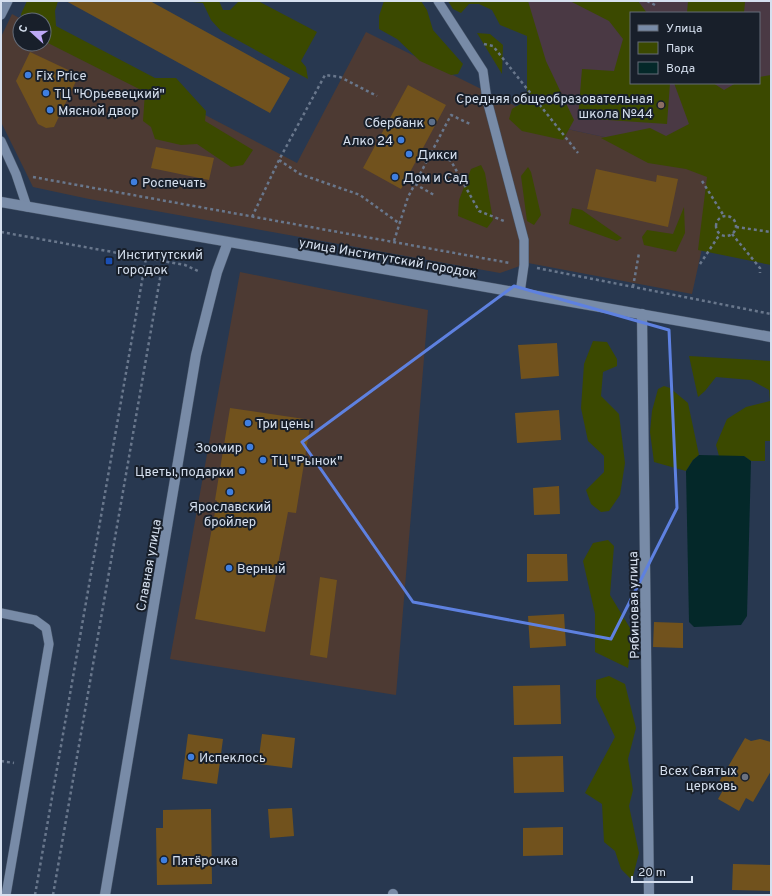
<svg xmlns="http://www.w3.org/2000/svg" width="772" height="896" font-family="Overpass,sans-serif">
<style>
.commercial{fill:#4d3a33}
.education{fill:#4a3944;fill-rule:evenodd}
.green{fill:#3b4900}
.water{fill:#042829}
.building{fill:#71521d}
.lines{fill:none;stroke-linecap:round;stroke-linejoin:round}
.service-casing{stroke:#475569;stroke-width:10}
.minor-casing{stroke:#475569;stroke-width:11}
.tertiary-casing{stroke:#475569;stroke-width:11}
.path{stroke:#69778c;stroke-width:2.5;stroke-dasharray:3 3;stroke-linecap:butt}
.service{stroke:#788ba7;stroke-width:9}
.minor{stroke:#788ba7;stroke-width:10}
.tertiary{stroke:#788ba7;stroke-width:10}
.marked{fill:none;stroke:#5e81e0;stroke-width:3;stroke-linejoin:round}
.shop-dot{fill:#3f7fe0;stroke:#181f2a;stroke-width:1.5}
.education-dot{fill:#8d6e63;stroke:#181f2a;stroke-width:1.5}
.service-dot{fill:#5c6f8a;stroke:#181f2a;stroke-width:1.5}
.transit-dot{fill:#1a4fb4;stroke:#181f2a;stroke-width:1.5}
.worship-dot{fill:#6b7280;stroke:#181f2a;stroke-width:1.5}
.labels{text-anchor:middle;stroke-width:4;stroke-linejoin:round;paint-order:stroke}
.poi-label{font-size:13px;fill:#d6e0ef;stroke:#181f2a;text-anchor:start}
.street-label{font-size:13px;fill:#d6e0ef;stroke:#181f2a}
</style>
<rect width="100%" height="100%" fill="#283850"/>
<path class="commercial" d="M 12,14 L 23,20 L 20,20 L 20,44 L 44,44 L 44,31 L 297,163 L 366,32 L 558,127 L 721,162 L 692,294 L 528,263 L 500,273 L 89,199 L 33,187 L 1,122 L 1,37 Z
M 240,272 L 428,310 L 396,695 L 170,659 Z"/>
<path class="education" d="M 520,1 L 771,1 L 771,143 L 721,162 L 558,127 ZM 631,13 L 759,13 L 759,83 L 631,83 Z"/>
<path class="green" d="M 27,1 L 58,1 L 55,11 L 56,26 L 155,78 L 176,78 L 206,111 L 205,121 L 253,150 L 243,165 L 231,167 L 197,144 L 181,145 L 155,139 L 151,127 L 143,121 L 145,92 L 44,41 L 44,20 L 22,20 L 21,14 Z
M 182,1 L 219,1 L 223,10 L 230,10 L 239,1 L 258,1 L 317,32 L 301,61 L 306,67 L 308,79 L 221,31 L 211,20 L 203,3 Z
M 384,1 L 421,1 L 427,10 L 433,30 L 463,64 L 458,74 L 451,75 L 420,61 L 397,39 L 379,29 L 379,16 Z
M 448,1 L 528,1 L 546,61 L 574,120 L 563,140 L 522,131 L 509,119 L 512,109 L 527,100 L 527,36 L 500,25 L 492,10 L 479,4 L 469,4 L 461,13 L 453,9 Z
M 570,1 L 638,1 L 647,13 L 631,13 L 631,83 L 670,83 L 667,124 L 578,118 L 582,69 L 614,71 L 623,39 L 609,21 Z
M 688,1 L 745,2 L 744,13 L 687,13 Z
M 477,33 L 490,34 L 503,45 L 502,74 Z
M 771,75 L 771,265 L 698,250 L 707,177 L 686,169 L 648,163 L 601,138 L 650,128 L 666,136 L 689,124 L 674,83 L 713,83 L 724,90 L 736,83 L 759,83 L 759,77 Z
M 481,165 L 485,173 L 493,220 L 487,228 L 458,216 L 459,200 L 471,169 Z
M 528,167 L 531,172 L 541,215 L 534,225 L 527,221 L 521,176 Z
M 684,207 L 685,233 L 676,252 L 644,245 L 642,237 L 647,230 L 673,234 Z
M 572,208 L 582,210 L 622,238 L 617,241 L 569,224 Z
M 593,341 L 607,342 L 617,359 L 617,366 L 603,372 L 601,396 L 619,414 L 625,463 L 620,495 L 609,511 L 601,512 L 591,504 L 586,490 L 604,472 L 604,456 L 588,441 L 581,408 L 584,364 Z
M 689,356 L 771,361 L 771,441 L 765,441 L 765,461 L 751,461 L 744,456 L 719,456 L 716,445 L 727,419 L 746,407 L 770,401 L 769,390 L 751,380 L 716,377 L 705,391 L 698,397 Z
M 664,386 L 670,388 L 688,403 L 699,455 L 693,460 L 686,471 L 654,462 L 650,432 L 652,411 L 658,389 Z
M 608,540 L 614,546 L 610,595 L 633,633 L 628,668 L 595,652 L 595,614 L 583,561 L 593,543 Z
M 609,676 L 625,684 L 636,728 L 628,759 L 633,790 L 629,806 L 639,853 L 632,880 L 621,869 L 615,851 L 604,842 L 602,804 L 585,793 L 615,737 L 596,697 L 596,680 Z"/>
<path class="water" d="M 699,455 L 744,456 L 751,461 L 747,616 L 741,625 L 694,627 L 689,622 L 686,471 L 693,460 Z"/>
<path class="building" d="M 66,1 L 150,1 L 290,78 L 270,113 Z
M 30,52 L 79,75 L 54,127 L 46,128 L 38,124 L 16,81 Z
M 408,85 L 446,105 L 401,189 L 363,168 Z
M 156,147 L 214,158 L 209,180 L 151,168 Z
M 596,169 L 656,182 L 657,175 L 678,179 L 668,227 L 587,209 Z
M 557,343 L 559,376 L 521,379 L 518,345 Z
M 230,408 L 311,420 L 296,513 L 288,512 L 265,632 L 195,619 L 217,501 L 215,500 Z
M 559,410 L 561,440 L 517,443 L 515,413 Z
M 559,486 L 560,514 L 534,515 L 533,488 Z
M 527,554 L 567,554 L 568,581 L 527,582 Z
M 320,577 L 337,580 L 327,658 L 310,655 Z
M 564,614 L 566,646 L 530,648 L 528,616 Z
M 654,622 L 683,623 L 683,648 L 653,647 Z
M 560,685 L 561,724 L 514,725 L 513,686 Z
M 188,734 L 223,739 L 217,784 L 182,779 Z
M 262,734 L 295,738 L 292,768 L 258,764 Z
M 745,738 L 751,741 L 760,739 L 771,742 L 771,771 L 753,802 L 746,798 L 739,811 L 718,799 L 726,785 L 719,782 Z
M 563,756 L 564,792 L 514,793 L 513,757 Z
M 292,808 L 294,836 L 270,838 L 268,809 Z
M 211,809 L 212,884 L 157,885 L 156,828 L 163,828 L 163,810 Z
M 563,827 L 563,855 L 523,856 L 523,828 Z
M 733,864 L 771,865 L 771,891 L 732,890 Z"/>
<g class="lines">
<g class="service-casing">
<path id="service" d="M 438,1 L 483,71 L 487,100 L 524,240 L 524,265 L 520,293
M 1,15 L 8,1
M 1,141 L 16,174 L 27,207
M 1,613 L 35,620 L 46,628 L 49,644 L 6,895"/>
</g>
<g class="minor-casing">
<path id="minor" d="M 642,314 L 649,895
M 393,895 L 393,894"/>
</g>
<g class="tertiary-casing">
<path id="tertiary" d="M 1,202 L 771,337
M 105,895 L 196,355 L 217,272 L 228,242"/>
</g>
<path class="path" d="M 647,1 L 655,5
M 484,44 L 493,46 L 578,153
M 432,152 L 451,161 L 479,211 L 504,221
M 279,160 L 300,174 L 360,195 L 400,224
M 33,177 L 510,263
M 702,181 L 724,216
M 415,184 L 434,195
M716 226a10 10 0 1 1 20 0a10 10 0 1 1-20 0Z
M 252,217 L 279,160 L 325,75 L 340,77 L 377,96
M 736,227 L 771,232
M 1,232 L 185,265 L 198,271
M 732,234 L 760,268 L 760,273
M 394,241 L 408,197 L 451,115 L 470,124
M 700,264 L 720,234
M 537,268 L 771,314
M 633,287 L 639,253
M 1,761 L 14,763
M 35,895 L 146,258
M 53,895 L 163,261"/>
<use href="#service" class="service"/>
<use href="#minor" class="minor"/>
<use href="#tertiary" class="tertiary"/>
</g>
<path class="marked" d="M 514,286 L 669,330 L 677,508 L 611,639 L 413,602 L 302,442 Z"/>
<g class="shop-dot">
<circle cx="28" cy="75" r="4"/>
<circle cx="46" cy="93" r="4"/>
<circle cx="50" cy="110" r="4"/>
<circle cx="401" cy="140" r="4"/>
<circle cx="409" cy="154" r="4"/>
<circle cx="395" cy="177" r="4"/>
<circle cx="134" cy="182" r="4"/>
<circle cx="248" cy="423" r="4"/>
<circle cx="250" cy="447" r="4"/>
<circle cx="263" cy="460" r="4"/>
<circle cx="242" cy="471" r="4"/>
<circle cx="230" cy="492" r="4"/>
<circle cx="229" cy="568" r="4"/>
<circle cx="191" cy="757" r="4"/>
<circle cx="164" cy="860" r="4"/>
</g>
<circle class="education-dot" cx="661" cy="105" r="4"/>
<circle class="service-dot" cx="432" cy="122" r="4"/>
<rect class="transit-dot" x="105" y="257" width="8" height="8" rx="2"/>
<circle class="worship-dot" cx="745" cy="777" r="4"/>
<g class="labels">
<g class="poi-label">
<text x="36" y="80">Fix Price</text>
<text x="54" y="98">ТЦ "Юрьевецкий"</text>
<text x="653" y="103" text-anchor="end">Средняя общеобразовательная<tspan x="653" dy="15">школа №44</tspan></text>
<text x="58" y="115">Мясной двор</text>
<text x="424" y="127" text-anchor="end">Сбербанк</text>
<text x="393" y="145" text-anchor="end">Алко 24</text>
<text x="417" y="159">Дикси</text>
<text x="403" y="182">Дом и Сад</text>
<text x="142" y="187">Роспечать</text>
<text x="117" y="259">Институтский<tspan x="117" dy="15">городок</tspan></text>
<text x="256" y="428">Три цены</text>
<text x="242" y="452" text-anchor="end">Зоомир</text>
<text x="271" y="465">ТЦ "Рынок"</text>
<text x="234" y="476" text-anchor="end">Цветы, подарки</text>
<text x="230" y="511" text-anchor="middle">Ярославский<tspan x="230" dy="15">бройлер</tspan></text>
<text x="237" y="573">Верный</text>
<text x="199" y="762">Испеклось</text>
<text x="737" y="775" text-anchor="end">Всех Святых<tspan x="737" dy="15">церковь</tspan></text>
<text x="172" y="865">Пятёрочка</text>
</g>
<g class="street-label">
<text transform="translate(388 257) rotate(10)" y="5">улица Институтский городок</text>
<text transform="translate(148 565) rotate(-80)" y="5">Славная улица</text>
<text transform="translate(633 605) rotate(-91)" y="5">Рябиновая улица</text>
</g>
</g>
<rect width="772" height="896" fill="none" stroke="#d6e0ef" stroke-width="4"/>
<rect x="630" y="12" width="130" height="72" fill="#181f2a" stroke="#646c79"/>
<rect x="638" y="25" width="20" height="6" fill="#788ba7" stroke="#646c79"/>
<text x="666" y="32" font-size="12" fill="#d6e0ef">Улица</text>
<rect x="638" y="42" width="20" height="12" fill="#3b4900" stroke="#646c79"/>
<text x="666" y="52" font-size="12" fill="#d6e0ef">Парк</text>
<rect x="638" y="62" width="20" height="12" fill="#042829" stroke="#646c79"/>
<text x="666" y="72" font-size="12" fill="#d6e0ef">Вода</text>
<g transform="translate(32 32) rotate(291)"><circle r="19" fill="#181f2a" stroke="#646c79"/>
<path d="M0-3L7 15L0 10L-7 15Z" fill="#bda9f5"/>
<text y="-6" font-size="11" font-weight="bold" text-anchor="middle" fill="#d6e0ef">С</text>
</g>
<path d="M632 876v6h60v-6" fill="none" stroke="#d6e0ef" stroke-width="2"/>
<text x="638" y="876" font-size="12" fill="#d6e0ef" stroke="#181f2a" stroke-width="3" paint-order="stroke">20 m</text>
</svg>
